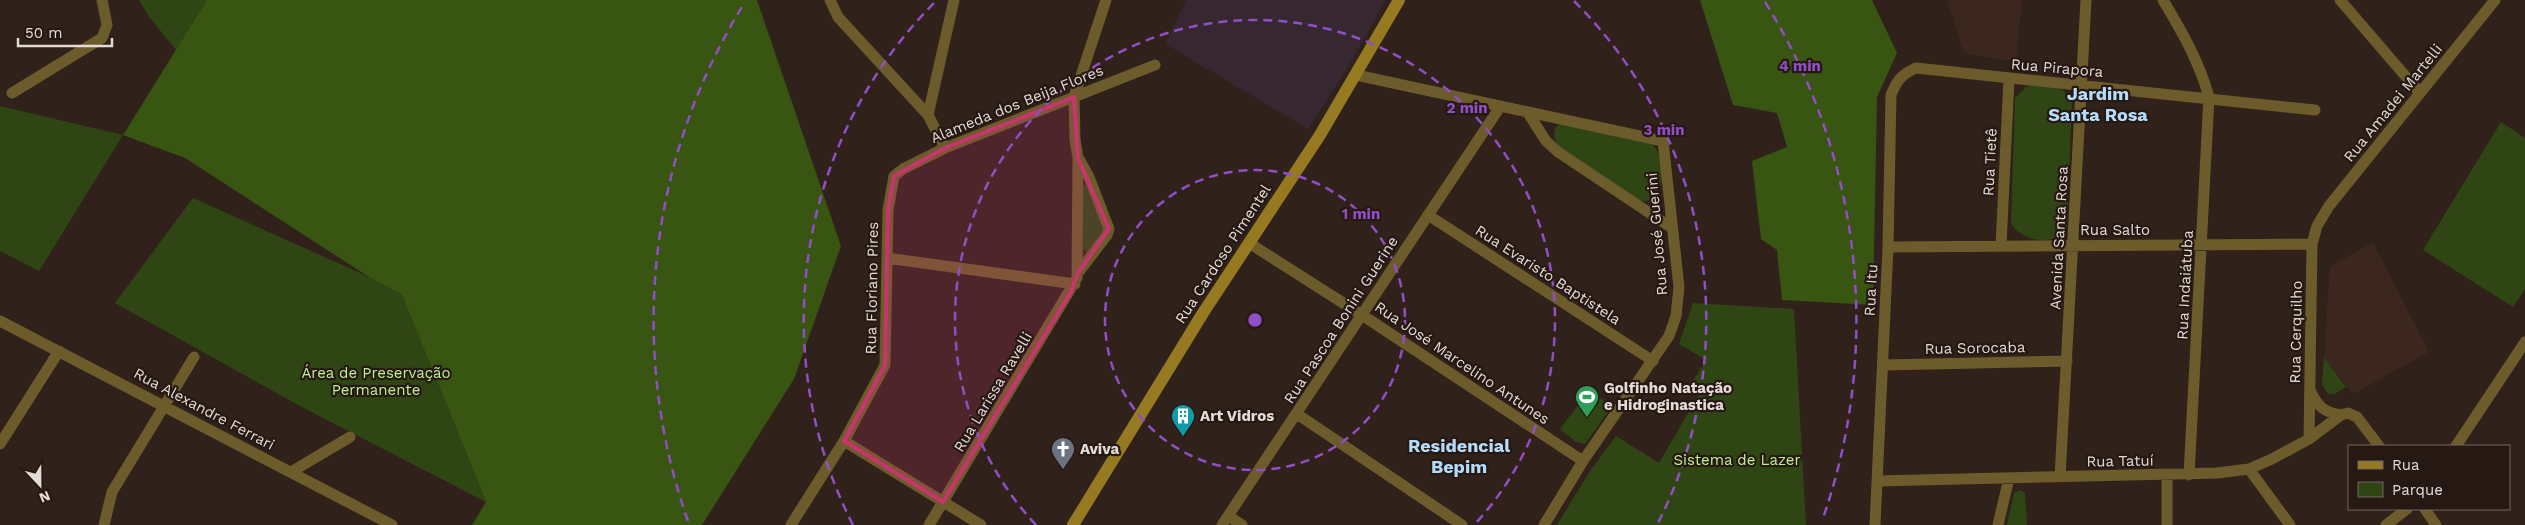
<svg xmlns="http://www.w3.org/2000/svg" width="2525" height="525" font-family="'Work Sans',sans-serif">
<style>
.industrial{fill:#372731}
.built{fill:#3c271e}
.green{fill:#2f4614}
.forest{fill:#385512}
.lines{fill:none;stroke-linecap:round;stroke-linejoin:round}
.street{stroke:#6d5c2b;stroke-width:11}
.secondary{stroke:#957a22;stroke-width:12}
.marked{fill:#c7356d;fill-opacity:0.2;stroke:#c7356d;stroke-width:4;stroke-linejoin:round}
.ring{fill:none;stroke:#904fc4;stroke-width:2.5;stroke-dasharray:9 6}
.labels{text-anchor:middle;stroke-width:4.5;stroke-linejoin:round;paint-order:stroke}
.street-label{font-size:15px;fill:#e4dad6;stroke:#261812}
.park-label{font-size:15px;fill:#c0ee92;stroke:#261812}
.poi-label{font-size:15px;font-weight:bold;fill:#e4dad6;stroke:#261812;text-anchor:start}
.quarter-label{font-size:18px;font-weight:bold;fill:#b4ddfc;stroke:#261812}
.centre{fill:#904fc4;stroke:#261812;stroke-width:2.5}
.ring-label{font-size:15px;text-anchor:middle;font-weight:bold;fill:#904fc4;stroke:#261812;stroke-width:4.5;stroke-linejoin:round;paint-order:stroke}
</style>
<rect width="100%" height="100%" fill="#30211b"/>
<path class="industrial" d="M 1186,0 L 1386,0 L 1346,70 L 1308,129 L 1165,44 Z"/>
<path class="built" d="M 1947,0 L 2022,0 L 2016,62 L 1964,53 Z
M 2373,242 L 2429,352 L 2353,394 L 2324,357 L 2330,267 Z"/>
<path class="green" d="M 139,0 L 207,0 L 177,51 L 150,18 Z
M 2037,84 C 2051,87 2066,86 2072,102 L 2067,226 C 2059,247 2022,243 2011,223 L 2015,98 L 2026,87 Z
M 0,106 L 123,135 L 39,271 L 0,251 Z
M 1562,122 L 1652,144 C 1666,155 1668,205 1640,201 L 1558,146 C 1553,136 1552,128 1562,122 Z
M 2501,122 L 2525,138 L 2525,289 L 2513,307 L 2423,250 Z
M 1087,184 L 1106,229 L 1088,252 L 1083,250 L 1083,185 Z
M 193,198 L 369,277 L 402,295 L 486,502 L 300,406 L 115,303 Z
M 1693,303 L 1794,309 L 1806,525 L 1557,525 L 1590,471 L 1616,436 L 1659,463 L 1700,393 L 1690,386 L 1706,360 L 1679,344 Z
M 2324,357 L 2346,387 L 2335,394 L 2328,394 L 2322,384 Z
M 1589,391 L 1612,406 L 1585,444 L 1576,442 L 1560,429 Z
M 2020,490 L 2025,493 L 2027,525 L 2007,525 L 2014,493 Z"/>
<path class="forest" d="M 207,0 L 757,0 L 841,246 L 794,379 L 702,525 L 472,525 L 486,502 L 402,295 L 369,277 L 185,158 L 123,135 Z
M 1700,0 L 1872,0 L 1897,53 L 1877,97 L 1873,305 L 1782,300 L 1777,250 L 1761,239 L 1752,161 L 1787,147 L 1777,113 L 1733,105 Z"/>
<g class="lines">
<path class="street" d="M 830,0 L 838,17 L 928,115 L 945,148
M 2163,0 C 2182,32 2199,61 2209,97 L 2189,475
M 2340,0 L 2420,93
M 1356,75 L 1663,141 L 1679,287 L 1676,316 L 1669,336 L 1583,461 L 1544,525
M 12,93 L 102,38 L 107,25 L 102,0
M 1528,113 L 1546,141 L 1558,152 L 1672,228
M 928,115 L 954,0
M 1428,215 L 1653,361
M 1249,243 L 1362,315 L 1583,461
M 2001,246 L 2009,79
M 1888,247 L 2312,244
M 887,258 L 1075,284
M 1078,273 L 1107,235 L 1109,229 L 1089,177 L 1079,159
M 0,321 L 392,525
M 1883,365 L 2067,361
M 2311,392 C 2318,407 2324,412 2341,415
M 1297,414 L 1462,525
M 2309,439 L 2312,244 L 2317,226 L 2329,206 L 2495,0
M 844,441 L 981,525
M 0,444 L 59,351
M 2456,446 L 2525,342
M 2249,469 L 2290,525
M 291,472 L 350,437
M 2167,475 L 2167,525
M 2060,477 L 2086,0
M 1877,481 L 2217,473 L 2249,469 L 2272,459 L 2309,439 L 2341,415 L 2348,413 L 2357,417 L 2379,446
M 2425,509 L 2436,525
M 1228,516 L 1242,525
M 104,525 L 112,492 L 194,357
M 791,525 L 844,441 L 885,365 L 888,210 L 894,176 L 903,169 L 945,148 L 1155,65
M 929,525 L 1077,278 L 1078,158 L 1075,139 L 1074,97 L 1106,0
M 1222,525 L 1500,107
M 1875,525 L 1888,247 L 1891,95 C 1897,80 1902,74 1916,68 L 2315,110
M 1998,525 L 2009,478
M 2386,525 L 2407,509"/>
<path class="secondary" d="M 1073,525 L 1203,313 L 1320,135 L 1399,0"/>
</g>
<path class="marked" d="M 1074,97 L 1078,158 L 1109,229 L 1078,273 L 1071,292 L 943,502 L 844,441 L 885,365 L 888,210 L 894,176 L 945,148 Z"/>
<g class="ring">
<circle cx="1255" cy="320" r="150"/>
<path d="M1036 525A300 300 0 1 1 1474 525"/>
<path d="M853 525A451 451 0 0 1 936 1M1574 1A451 451 0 0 1 1657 525"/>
<path d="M688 521A601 601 0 0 1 745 2M1765 2A601 601 0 0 1 1822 521"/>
</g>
<defs>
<g id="stadium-pin" transform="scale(1.25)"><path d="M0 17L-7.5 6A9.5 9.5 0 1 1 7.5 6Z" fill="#2e9e5b" stroke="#261812"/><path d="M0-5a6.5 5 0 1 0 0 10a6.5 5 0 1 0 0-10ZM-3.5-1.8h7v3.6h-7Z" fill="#fff"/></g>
<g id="building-pin" transform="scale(1.25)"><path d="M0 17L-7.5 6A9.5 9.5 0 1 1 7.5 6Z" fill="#0f9aa8" stroke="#261812"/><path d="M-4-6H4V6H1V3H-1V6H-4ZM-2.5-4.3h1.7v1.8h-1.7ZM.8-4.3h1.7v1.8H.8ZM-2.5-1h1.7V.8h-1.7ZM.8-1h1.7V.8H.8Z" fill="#fff"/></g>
<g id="church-pin" transform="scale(1.25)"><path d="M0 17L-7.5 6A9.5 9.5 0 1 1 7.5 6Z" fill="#6b7280" stroke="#261812"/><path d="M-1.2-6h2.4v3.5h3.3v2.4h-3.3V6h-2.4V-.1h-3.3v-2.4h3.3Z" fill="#fff"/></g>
</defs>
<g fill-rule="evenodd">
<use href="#stadium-pin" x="1587" y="397"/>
<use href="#building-pin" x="1183" y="416"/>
<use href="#church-pin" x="1063" y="449"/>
</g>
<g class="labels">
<g class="street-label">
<text transform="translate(2057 68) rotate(5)" y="5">Rua Pirapora</text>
<text transform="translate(2393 103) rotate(-51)" y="5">Rua Amadei Martelli</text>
<text transform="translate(1017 104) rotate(-22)" y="5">Alameda dos Beija Flores</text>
<text transform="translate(1990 162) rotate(-87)" y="5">Rua Tietê</text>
<text x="2115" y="235">Rua Salto</text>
<text transform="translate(1657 234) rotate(-95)" y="5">Rua José Guerini</text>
<text transform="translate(2059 238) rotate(-87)" y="5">Avenida Santa Rosa</text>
<text transform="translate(1223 254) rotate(-57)" y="5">Rua Cardoso Pimentel</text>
<text transform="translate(1548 275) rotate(33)" y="5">Rua Evaristo Baptistela</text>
<text transform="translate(2185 285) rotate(-87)" y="5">Rua Indaiátuba</text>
<text transform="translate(872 288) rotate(-89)" y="5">Rua Floriano Pires</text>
<text transform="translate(1871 290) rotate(-87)" y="5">Rua Itu</text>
<text transform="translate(1341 320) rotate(-57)" y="5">Rua Pascoa Bonini Guerine</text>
<text transform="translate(2296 332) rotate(-89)" y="5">Rua Cerquilho</text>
<text transform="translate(1975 348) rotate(-1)" y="5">Rua Sorocaba</text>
<text transform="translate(1462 363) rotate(34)" y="5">Rua José Marcelino Antunes</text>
<text transform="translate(993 392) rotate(-59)" y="5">Rua Larissa Ravelli</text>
<text transform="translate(204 409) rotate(28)" y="5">Rua Alexandre Ferrari</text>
<text transform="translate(2120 461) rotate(-1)" y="5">Rua Tatuí</text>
</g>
<g class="park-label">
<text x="376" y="378">Área de Preservação<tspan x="376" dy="17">Permanente</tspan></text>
<text x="1737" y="465">Sistema de Lazer</text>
</g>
<g class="poi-label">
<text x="1604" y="393">Golfinho Natação<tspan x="1604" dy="17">e Hidroginastica</tspan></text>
<text x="1200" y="421">Art Vidros</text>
<text x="1080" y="454">Aviva</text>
</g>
<g class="quarter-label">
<text x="2098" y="100">Jardim<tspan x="2098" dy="21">Santa Rosa</tspan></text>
<text x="1459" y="452">Residencial<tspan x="1459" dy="21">Bepim</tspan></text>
</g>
</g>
<circle cx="1255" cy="320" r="8" class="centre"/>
<g class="ring-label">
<text x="1800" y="71">4 min</text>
<text x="1467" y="113">2 min</text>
<text x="1664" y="135">3 min</text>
<text x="1361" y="219">1 min</text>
</g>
<rect x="2348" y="445" width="162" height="65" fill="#261812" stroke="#726660"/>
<rect x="2358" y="461" width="25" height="8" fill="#957a22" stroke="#726660"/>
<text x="2392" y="470" font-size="15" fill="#e4dad6">Rua</text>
<rect x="2358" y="482" width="25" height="15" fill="#2f4614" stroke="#726660"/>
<text x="2392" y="495" font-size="15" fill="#e4dad6">Parque</text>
<g transform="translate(40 485) rotate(158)" stroke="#261812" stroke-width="4" paint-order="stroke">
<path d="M0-4L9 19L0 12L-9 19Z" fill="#e4dad6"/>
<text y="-8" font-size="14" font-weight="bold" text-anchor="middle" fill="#e4dad6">N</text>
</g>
<path d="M18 38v8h94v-8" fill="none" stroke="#e4dad6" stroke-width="2.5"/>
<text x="25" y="38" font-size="15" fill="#e4dad6" stroke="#261812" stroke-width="4" paint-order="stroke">50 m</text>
</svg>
